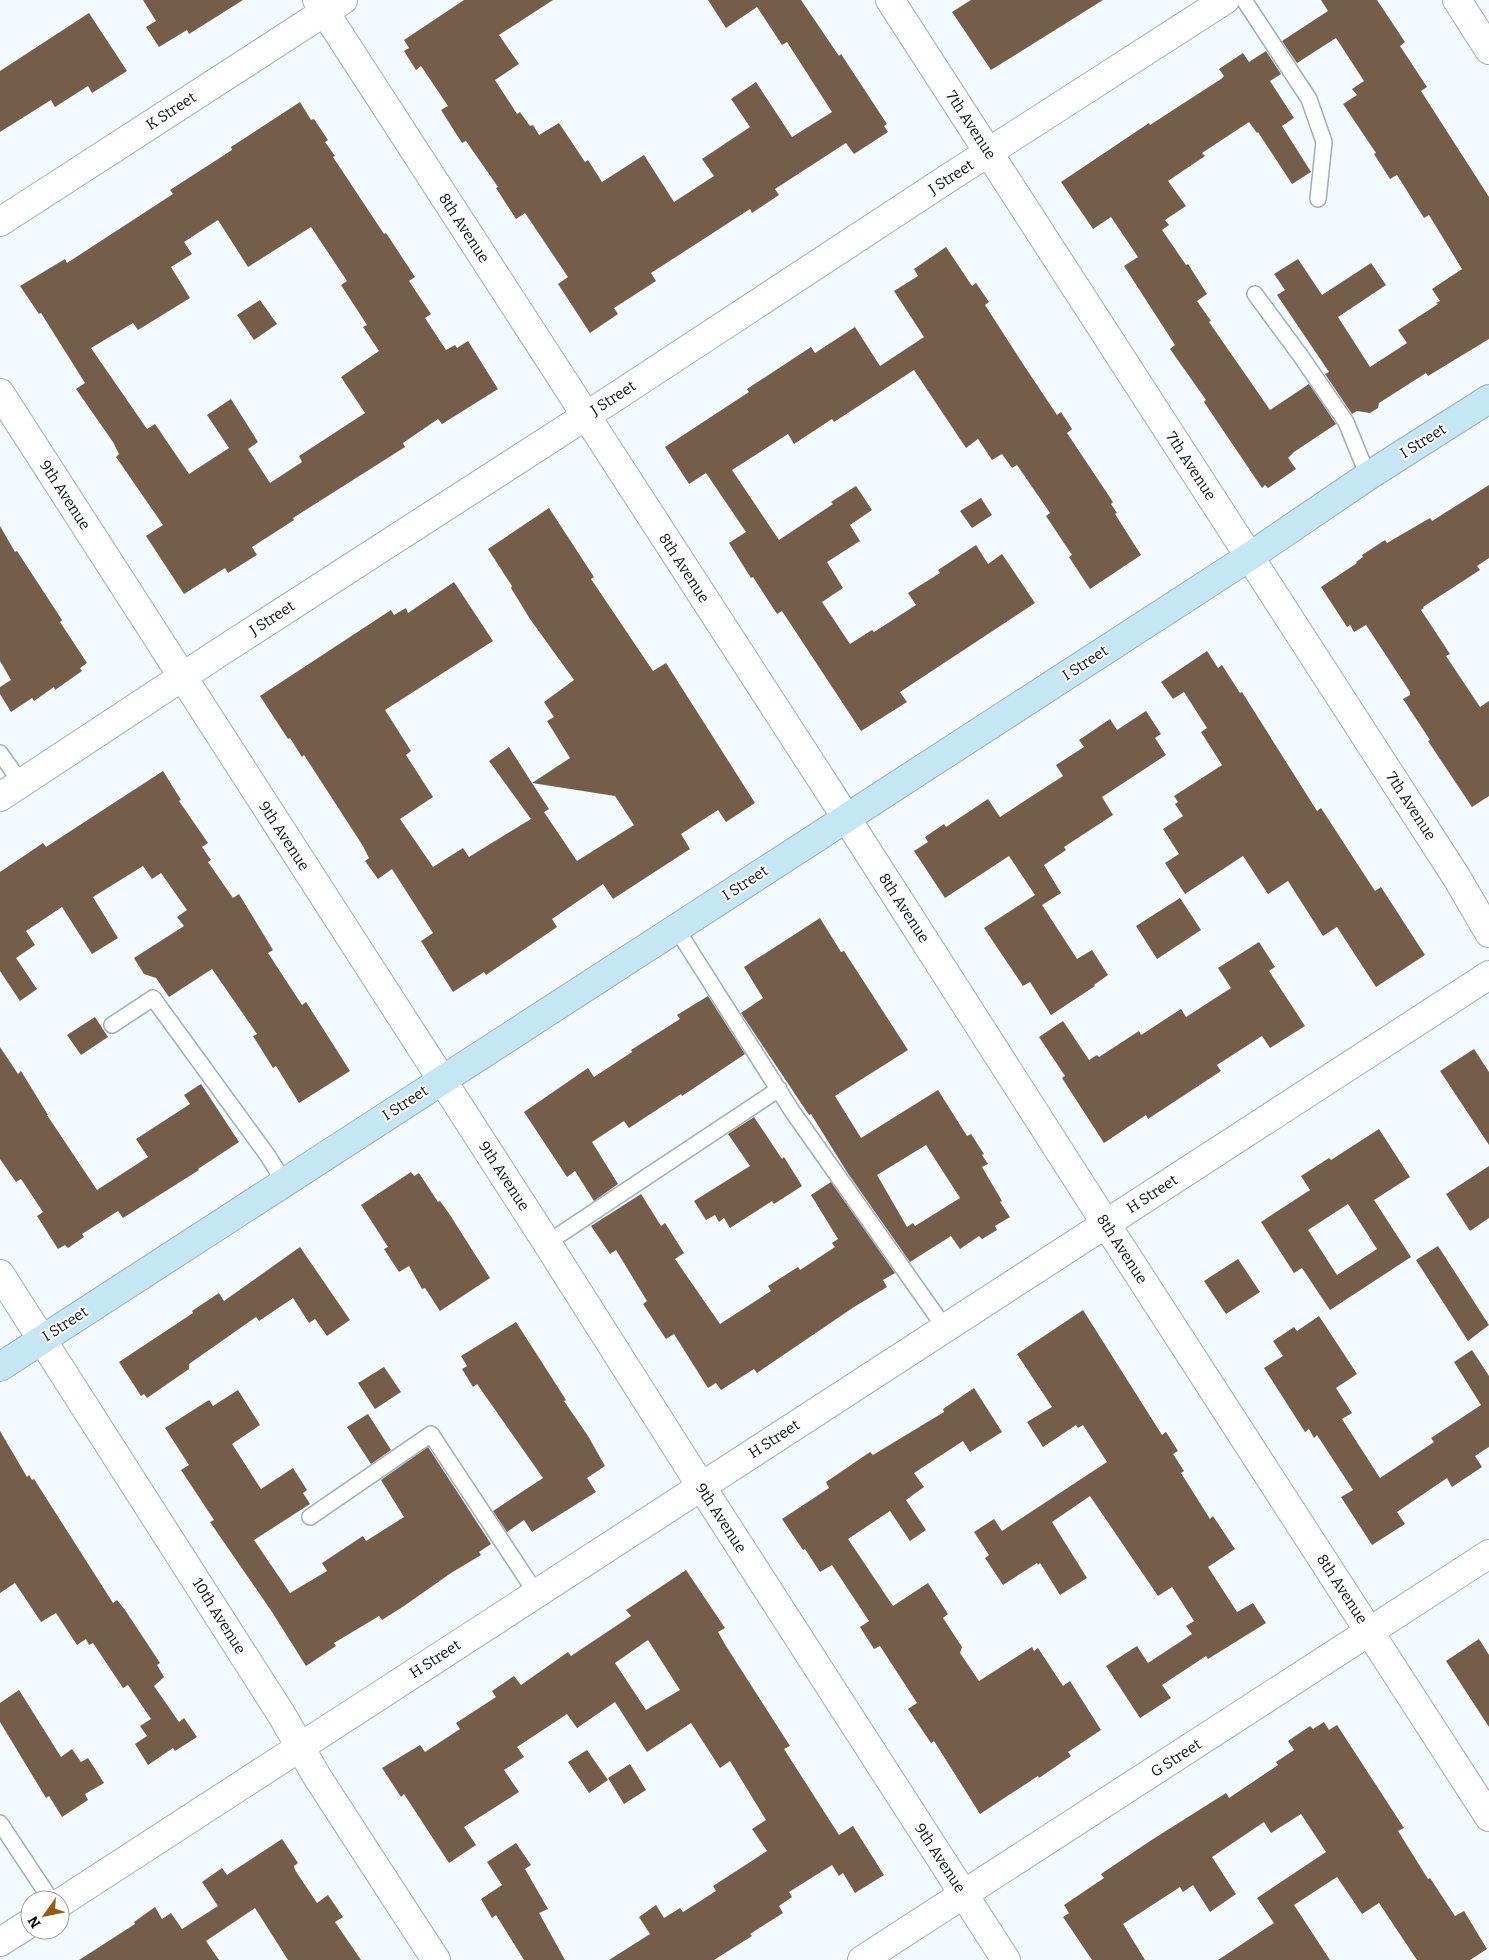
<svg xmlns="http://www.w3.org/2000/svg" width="1489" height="1960" font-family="Bitter,serif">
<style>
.building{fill:#755e49;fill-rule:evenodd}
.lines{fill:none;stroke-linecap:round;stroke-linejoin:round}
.lane-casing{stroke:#9caeb7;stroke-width:18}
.street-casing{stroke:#9caeb7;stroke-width:30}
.secondary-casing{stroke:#9caeb7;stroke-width:30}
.lane{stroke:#fff;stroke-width:15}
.street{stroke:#fff;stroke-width:28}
.secondary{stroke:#c5e7f4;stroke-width:28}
.labels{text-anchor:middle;stroke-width:4;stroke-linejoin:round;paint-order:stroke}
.street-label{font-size:15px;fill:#080e11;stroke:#fff}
</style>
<rect width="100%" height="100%" fill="#f2fafe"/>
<path class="building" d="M 143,0 L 243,0 L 189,34 L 187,30 L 159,47 L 146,27 L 156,21 Z
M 464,0 L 553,0 L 499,35 L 519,64 L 495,80 L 517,114 L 520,112 L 530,126 L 533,125 L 539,135 L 559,123 L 585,162 L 588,160 L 602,182 L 644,155 L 674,202 L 714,176 L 702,159 L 750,127 L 731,99 L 756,82 L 792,137 L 832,112 L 787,42 L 782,45 L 757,7 L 726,28 L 708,0 L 801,0 L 839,56 L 841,54 L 887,124 L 884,126 L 888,132 L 854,154 L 846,143 L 775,189 L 779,195 L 752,213 L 750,209 L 651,273 L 656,281 L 614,308 L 618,314 L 590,333 L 558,284 L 568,277 L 525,213 L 516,219 L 496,188 L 498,187 L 466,141 L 462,143 L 441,110 L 448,106 L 421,66 L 416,70 L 404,51 L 409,48 L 404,40 Z
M 971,0 L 1103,0 L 991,70 L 952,12 Z
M 1321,0 L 1377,0 L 1405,42 L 1400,46 L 1427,87 L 1421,91 L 1489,197 L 1489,339 L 1428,376 L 1426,373 L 1379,403 L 1378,408 L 1370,413 L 1357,411 L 1352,414 L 1325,374 L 1329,372 L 1277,295 L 1285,290 L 1274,274 L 1298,259 L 1322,295 L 1371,263 L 1386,285 L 1338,317 L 1370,367 L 1407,343 L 1398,330 L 1438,304 L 1436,303 L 1440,301 L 1432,289 L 1462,269 L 1429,215 L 1424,218 L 1397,175 L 1390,179 L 1374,154 L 1376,153 L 1343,104 L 1357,95 L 1352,89 L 1364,81 L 1336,38 L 1297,63 L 1282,41 L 1328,11 Z
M 89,13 L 127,71 L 92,93 L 88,86 L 55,107 L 51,100 L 0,132 L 0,71 Z
M 1266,51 L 1281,74 L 1270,81 L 1294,118 L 1282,126 L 1311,172 L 1292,184 L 1258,132 L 1257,133 L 1249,122 L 1202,153 L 1205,156 L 1168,181 L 1186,206 L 1165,220 L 1169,225 L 1162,230 L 1186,265 L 1188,264 L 1207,294 L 1197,301 L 1211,321 L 1209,322 L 1270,410 L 1309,384 L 1336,424 L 1294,452 L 1288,458 L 1296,469 L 1268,488 L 1265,485 L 1262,488 L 1204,402 L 1206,400 L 1170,349 L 1175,345 L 1124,266 L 1138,257 L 1111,217 L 1093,229 L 1061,182 L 1149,123 L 1150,125 L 1221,79 L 1224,76 L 1219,69 L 1243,53 L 1249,62 Z
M 300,102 L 311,120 L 314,119 L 328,140 L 325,142 L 335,156 L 333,157 L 384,234 L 386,233 L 415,277 L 409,281 L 431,314 L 425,318 L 446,350 L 455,345 L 457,348 L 468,341 L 498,389 L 442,424 L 438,419 L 403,443 L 405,447 L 293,518 L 294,520 L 252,547 L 257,555 L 228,573 L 225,568 L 184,594 L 146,536 L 163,525 L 116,457 L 119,454 L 113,442 L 76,389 L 85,383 L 41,313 L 39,314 L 20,286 L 65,259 L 67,263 L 173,194 L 170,190 L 232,150 L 231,147 ZM 218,220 L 248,267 L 311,227 L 347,281 L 341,285 L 367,325 L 363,327 L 379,351 L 341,377 L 365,413 L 299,456 L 302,462 L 270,483 L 248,449 L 258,442 L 231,399 L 207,415 L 229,448 L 189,474 L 155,424 L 147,429 L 91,348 L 133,323 L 138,330 L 190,298 L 171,267 L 192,254 L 184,242 Z
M 946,247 L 972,286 L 976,283 L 989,302 L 985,305 L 1021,361 L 1057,415 L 1061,412 L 1072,429 L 1067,433 L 1113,502 L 1111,504 L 1117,513 L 1115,514 L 1141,555 L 1090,589 L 1069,557 L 1072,555 L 1046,516 L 1050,513 L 1017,465 L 1012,468 L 1002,454 L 992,460 L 978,439 L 966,448 L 914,370 L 834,422 L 832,419 L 794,444 L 788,434 L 732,470 L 779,540 L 833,504 L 831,502 L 856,486 L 872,510 L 850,525 L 860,541 L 827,562 L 843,588 L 822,602 L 850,644 L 872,630 L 874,632 L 916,605 L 908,593 L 940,573 L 938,570 L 976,545 L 988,564 L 1002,554 L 1035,603 L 900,692 L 907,702 L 861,731 L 782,611 L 777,614 L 753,577 L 751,578 L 729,543 L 746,532 L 706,473 L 689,484 L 665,447 L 749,392 L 747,389 L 811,347 L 815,353 L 855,327 L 880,366 L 924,337 L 894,291 L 918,276 L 914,269 Z
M 260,300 L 277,324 L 254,340 L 237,315 Z
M 1489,485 L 1489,558 L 1477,566 L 1480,570 L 1423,607 L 1424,608 L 1421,610 L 1450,654 L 1446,656 L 1480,707 L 1489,701 L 1489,796 L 1472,807 L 1428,741 L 1430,740 L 1403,699 L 1410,695 L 1410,692 L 1366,625 L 1354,632 L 1350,625 L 1347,627 L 1321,587 L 1357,563 L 1356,562 L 1363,557 L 1362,555 L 1385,540 L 1387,543 L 1430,518 L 1432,521 Z
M 981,498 L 992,515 L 972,528 L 960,511 Z
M 549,508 L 594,577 L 591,579 L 653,671 L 666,663 L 755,803 L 726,822 L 718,810 L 681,834 L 690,849 L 613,899 L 603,884 L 552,919 L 557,927 L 486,975 L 484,972 L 453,992 L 421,941 L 433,933 L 392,869 L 378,879 L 365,861 L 369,858 L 363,846 L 304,755 L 302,757 L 290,738 L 288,739 L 260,696 L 391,610 L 394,615 L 406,608 L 408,613 L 454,582 L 493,641 L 385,710 L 411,751 L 406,755 L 433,797 L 400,819 L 433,867 L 463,848 L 469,857 L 531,819 L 489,761 L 509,747 L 532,783 L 570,758 L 547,721 L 554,717 L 544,702 L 574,680 L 530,619 L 511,588 L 512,586 L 488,549 ZM 532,783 L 615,796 L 634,825 L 577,861 L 544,812 L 549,809 Z
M 0,526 L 15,552 L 17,551 L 62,620 L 60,622 L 87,663 L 80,668 L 82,671 L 55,690 L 54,687 L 34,701 L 32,698 L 11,712 L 0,694 L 0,687 L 11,680 L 0,661 Z
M 1207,651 L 1218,668 L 1222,665 L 1240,693 L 1242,692 L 1317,811 L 1321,808 L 1375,891 L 1381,887 L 1425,955 L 1376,987 L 1337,927 L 1323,936 L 1288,881 L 1268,894 L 1243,856 L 1185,894 L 1165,863 L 1179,854 L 1163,829 L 1183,816 L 1175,804 L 1178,802 L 1174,796 L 1222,765 L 1201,732 L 1207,728 L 1184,692 L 1173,699 L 1161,682 Z
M 1146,711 L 1161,734 L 1155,738 L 1166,755 L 1102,797 L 1113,815 L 1064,847 L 1066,850 L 1044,865 L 1061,893 L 1042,905 L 1077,959 L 1092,950 L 1108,975 L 1094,985 L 1095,986 L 1051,1015 L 1030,982 L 1023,986 L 984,928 L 1035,895 L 1009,856 L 945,898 L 914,851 L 928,842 L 925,837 L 944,824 L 946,827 L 988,799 L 1000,817 L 1063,776 L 1056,765 L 1084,747 L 1079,740 L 1110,719 L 1117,730 Z
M 163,771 L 181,800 L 179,801 L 208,843 L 202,847 L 211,860 L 208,862 L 233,898 L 239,894 L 273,950 L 268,953 L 302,1005 L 306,1002 L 350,1071 L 299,1103 L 276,1066 L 273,1068 L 253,1036 L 257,1034 L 212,969 L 169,997 L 156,978 L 144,974 L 134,958 L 184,926 L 177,917 L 187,910 L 161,873 L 152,879 L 143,866 L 93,897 L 118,938 L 92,954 L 62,907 L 26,931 L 35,945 L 16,958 L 37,989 L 20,1001 L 0,971 L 0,872 L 43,843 L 46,847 Z
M 1180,898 L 1201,930 L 1157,959 L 1136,926 Z
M 820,918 L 841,952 L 844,951 L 908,1050 L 835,1096 L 861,1138 L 938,1090 L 967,1136 L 971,1134 L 984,1154 L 982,1155 L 988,1164 L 982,1167 L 1002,1201 L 1000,1202 L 1010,1217 L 995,1226 L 997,1230 L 982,1239 L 979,1236 L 960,1249 L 951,1236 L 910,1262 L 847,1172 L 811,1114 L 809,1115 L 741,1013 L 763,998 L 744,967 ZM 926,1145 L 960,1198 L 915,1226 L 913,1223 L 907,1227 L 877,1175 Z
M 1259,942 L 1275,967 L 1269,971 L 1305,1026 L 1270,1048 L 1262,1036 L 1217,1065 L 1221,1071 L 1148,1119 L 1146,1115 L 1104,1143 L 1062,1078 L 1065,1076 L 1039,1037 L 1063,1021 L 1089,1060 L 1097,1055 L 1099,1057 L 1139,1031 L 1141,1035 L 1181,1009 L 1186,1017 L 1231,988 L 1218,968 Z
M 708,996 L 745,1054 L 682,1096 L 681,1094 L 629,1128 L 624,1121 L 592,1142 L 618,1184 L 594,1201 L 575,1171 L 567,1177 L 524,1112 L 588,1068 L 594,1077 L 632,1052 L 631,1050 L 680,1019 L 677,1015 Z
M 95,1017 L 108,1037 L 81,1055 L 67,1035 Z
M 0,1047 L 18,1074 L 21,1071 L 48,1115 L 47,1115 L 97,1190 L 148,1157 L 136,1139 L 190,1104 L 184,1095 L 201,1084 L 239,1142 L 198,1169 L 199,1170 L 123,1218 L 118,1211 L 82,1234 L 84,1237 L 68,1248 L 65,1245 L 58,1249 L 37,1216 L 43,1212 L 21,1179 L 16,1182 L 0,1159 Z
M 1474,1049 L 1489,1072 L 1489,1145 L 1440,1071 Z
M 754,1117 L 782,1159 L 784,1157 L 802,1186 L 774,1204 L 772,1201 L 730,1228 L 724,1218 L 719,1222 L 715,1215 L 706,1220 L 694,1201 L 750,1166 L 728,1134 Z
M 1379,1129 L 1410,1177 L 1374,1200 L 1411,1257 L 1330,1310 L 1302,1268 L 1294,1273 L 1261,1222 L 1310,1190 L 1301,1176 L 1329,1158 L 1331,1160 ZM 1348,1204 L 1377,1249 L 1337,1275 L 1308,1230 Z
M 1489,1166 L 1489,1218 L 1470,1231 L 1446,1194 Z
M 411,1172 L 414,1176 L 419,1173 L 438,1202 L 440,1201 L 450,1215 L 490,1278 L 440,1311 L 425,1288 L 422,1289 L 409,1266 L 399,1272 L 384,1249 L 388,1247 L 361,1205 Z
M 831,1182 L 895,1273 L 883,1280 L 887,1287 L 854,1307 L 757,1373 L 754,1369 L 721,1390 L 716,1383 L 708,1388 L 674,1334 L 666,1339 L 643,1304 L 647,1301 L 616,1250 L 610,1254 L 591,1226 L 641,1194 L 661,1226 L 665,1223 L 684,1253 L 675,1259 L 720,1324 L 771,1291 L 768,1286 L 798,1267 L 800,1270 L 835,1247 L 832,1243 L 838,1239 L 811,1195 Z
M 1438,1246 L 1489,1325 L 1468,1341 L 1416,1260 Z
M 300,1247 L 350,1320 L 327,1336 L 315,1319 L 309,1323 L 293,1298 L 259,1321 L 256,1317 L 189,1364 L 189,1369 L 147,1398 L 144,1394 L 141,1396 L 119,1362 L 193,1313 L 192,1311 L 219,1293 L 224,1301 Z
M 1238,1259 L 1260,1292 L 1226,1314 L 1204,1281 Z
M 1083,1310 L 1162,1435 L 1166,1432 L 1178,1451 L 1173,1454 L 1184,1471 L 1181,1473 L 1210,1519 L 1213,1516 L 1235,1549 L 1208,1567 L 1237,1612 L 1253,1603 L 1266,1623 L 1208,1659 L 1206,1656 L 1162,1685 L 1171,1698 L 1140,1718 L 1106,1666 L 1137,1646 L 1148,1663 L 1192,1634 L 1186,1626 L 1194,1621 L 1172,1587 L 1158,1596 L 1090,1496 L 1052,1522 L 1087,1578 L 1060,1595 L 1040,1563 L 1038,1565 L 1037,1563 L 1003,1585 L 985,1558 L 989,1555 L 974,1532 L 994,1519 L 1002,1531 L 1107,1462 L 1083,1425 L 1078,1428 L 1076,1425 L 1043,1447 L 1027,1422 L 1052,1407 L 1017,1354 Z
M 1319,1316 L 1357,1374 L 1336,1388 L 1352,1413 L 1342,1419 L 1380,1478 L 1434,1442 L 1431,1438 L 1481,1405 L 1454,1362 L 1472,1350 L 1489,1376 L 1489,1447 L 1475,1456 L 1482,1467 L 1452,1487 L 1447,1478 L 1397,1512 L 1405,1524 L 1372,1545 L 1341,1497 L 1353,1490 L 1317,1435 L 1314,1438 L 1309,1429 L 1305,1432 L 1264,1368 L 1283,1356 L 1273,1341 L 1294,1327 L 1297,1331 Z
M 516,1322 L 566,1400 L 564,1401 L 588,1436 L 605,1466 L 587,1478 L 596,1492 L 532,1532 L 524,1520 L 507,1532 L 493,1511 L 543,1478 L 477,1384 L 473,1387 L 462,1369 L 467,1366 L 461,1356 Z
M 384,1367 L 401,1392 L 375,1409 L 358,1383 Z
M 974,1388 L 1002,1432 L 970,1452 L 963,1441 L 914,1473 L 924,1487 L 906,1500 L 926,1530 L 910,1541 L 890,1511 L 848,1539 L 893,1606 L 928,1583 L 948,1614 L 943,1618 L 962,1647 L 960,1653 L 979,1681 L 1032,1647 L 1034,1651 L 1038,1648 L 1063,1686 L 1070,1681 L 1101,1730 L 1068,1752 L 1071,1756 L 1039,1778 L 1038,1776 L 980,1814 L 934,1741 L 931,1743 L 908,1709 L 917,1703 L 880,1646 L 874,1649 L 860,1627 L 869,1621 L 832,1565 L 820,1572 L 805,1549 L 803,1550 L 782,1519 L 829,1488 L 826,1482 L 870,1452 L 873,1455 L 944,1412 L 943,1409 Z
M 238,1390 L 260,1425 L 232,1444 L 261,1489 L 293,1468 L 307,1490 L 303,1493 L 310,1504 L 254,1540 L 290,1593 L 327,1571 L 322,1563 L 363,1536 L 366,1541 L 404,1517 L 381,1480 L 428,1447 L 491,1544 L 479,1552 L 481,1555 L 451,1573 L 404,1606 L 382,1620 L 379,1616 L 334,1643 L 336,1646 L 306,1666 L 272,1612 L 210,1522 L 214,1520 L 181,1470 L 189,1465 L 165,1428 L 209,1400 L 213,1406 Z
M 368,1414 L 391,1450 L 371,1464 L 347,1427 Z
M 0,1431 L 27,1477 L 29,1475 L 32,1480 L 34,1479 L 113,1603 L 117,1600 L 125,1610 L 160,1663 L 157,1665 L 164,1677 L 154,1686 L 179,1722 L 184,1718 L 197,1737 L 175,1751 L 173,1748 L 148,1765 L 135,1744 L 147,1736 L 140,1726 L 151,1719 L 128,1685 L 123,1688 L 93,1643 L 89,1645 L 86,1639 L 77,1645 L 56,1613 L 41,1622 L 15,1583 L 0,1593 Z
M 686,1570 L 725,1628 L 718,1632 L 726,1646 L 790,1746 L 784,1749 L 839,1835 L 853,1826 L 884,1875 L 855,1893 L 843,1873 L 839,1876 L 832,1865 L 789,1892 L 792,1897 L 779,1906 L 783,1913 L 750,1934 L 752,1936 L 714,1960 L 609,1960 L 650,1934 L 639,1917 L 656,1905 L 664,1918 L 680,1908 L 683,1912 L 716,1891 L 713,1886 L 767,1851 L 752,1829 L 766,1820 L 730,1761 L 720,1768 L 691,1723 L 647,1752 L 615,1702 L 577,1728 L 567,1714 L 517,1747 L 524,1757 L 504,1770 L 519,1792 L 464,1827 L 476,1845 L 449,1863 L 404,1794 L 401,1797 L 382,1768 L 420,1745 L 425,1752 L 460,1729 L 456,1723 L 496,1697 L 492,1691 L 514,1676 L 521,1685 L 568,1652 L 571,1656 L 631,1616 L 626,1610 ZM 648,1640 L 680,1690 L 646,1710 L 615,1663 Z
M 1479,1639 L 1489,1655 L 1489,1727 L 1446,1661 Z
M 19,1690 L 61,1757 L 72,1749 L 81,1762 L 88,1758 L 104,1783 L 85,1794 L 88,1800 L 62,1817 L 49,1796 L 46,1798 L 0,1722 L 0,1703 Z
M 1324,1722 L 1329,1730 L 1337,1725 L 1404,1828 L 1398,1831 L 1428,1879 L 1430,1878 L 1455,1916 L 1464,1911 L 1487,1949 L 1470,1960 L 1417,1960 L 1379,1903 L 1362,1914 L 1337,1877 L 1294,1905 L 1330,1960 L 1218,1960 L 1274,1923 L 1257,1898 L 1326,1852 L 1301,1814 L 1271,1833 L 1264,1822 L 1212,1857 L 1236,1894 L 1210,1912 L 1193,1885 L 1183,1892 L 1180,1887 L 1123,1924 L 1145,1960 L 1092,1960 L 1063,1917 L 1069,1913 L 1064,1905 L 1104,1878 L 1101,1874 L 1150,1841 L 1226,1793 L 1229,1798 L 1278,1765 L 1276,1762 L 1294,1750 L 1288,1741 L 1310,1726 L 1313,1729 Z
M 587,1750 L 608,1780 L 589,1793 L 568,1762 Z
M 630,1764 L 646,1790 L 624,1804 L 608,1778 Z
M 282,1839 L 298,1863 L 294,1866 L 295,1870 L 317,1903 L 328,1895 L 343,1917 L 335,1922 L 361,1960 L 288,1960 L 255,1908 L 206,1941 L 219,1960 L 79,1960 L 135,1924 L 134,1922 L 155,1907 L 162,1919 L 171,1913 L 182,1929 L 218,1906 L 202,1882 L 222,1868 L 227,1875 Z
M 516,1843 L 531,1865 L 525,1869 L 548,1909 L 539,1913 L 565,1960 L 524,1960 L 496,1915 L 492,1918 L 481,1899 L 502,1885 L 487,1862 Z"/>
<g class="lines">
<g class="lane-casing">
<path id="lane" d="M 1244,0 L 1309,99 L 1324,142 L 1318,199
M 1255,294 L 1300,355 L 1346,422 L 1368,476
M 0,753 L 21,783
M 676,928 L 792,1111 L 945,1328
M 112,1025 L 153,998 L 268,1156 L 284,1182
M 547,1243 L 779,1089
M 310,1517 L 431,1434 L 536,1593
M 0,1823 L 51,1900"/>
</g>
<g class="street-casing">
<path id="street" d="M 317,0 L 829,791 L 1106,1224 L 1489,1817
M 890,0 L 1457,878 L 1489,933
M 1457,0 L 1489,50
M 0,222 L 343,0
M 0,393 L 547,1243 L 701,1486 L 1006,1960
M 0,797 L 220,652 L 612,399 L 950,177 L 1225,0
M 0,1274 L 283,1717 L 316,1775 L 436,1960
M 60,1903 L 1489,975
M 0,1942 L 30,1923
M 862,1960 L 1489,1554"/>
</g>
<g class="secondary-casing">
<path id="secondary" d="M 0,1367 L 1249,557 L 1368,476 L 1489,399"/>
</g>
<use href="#lane" class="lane"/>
<use href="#street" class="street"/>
<use href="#secondary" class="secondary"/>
</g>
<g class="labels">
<g class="street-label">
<text transform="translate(171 111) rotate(-33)" y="5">K Street</text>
<text transform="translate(971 125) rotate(57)" y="5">7th Avenue</text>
<text transform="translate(951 177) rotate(-33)" y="5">J Street</text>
<text transform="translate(464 228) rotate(57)" y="5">8th Avenue</text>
<text transform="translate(613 398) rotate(-33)" y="5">J Street</text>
<text transform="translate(1423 441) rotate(-32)" y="5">I Street</text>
<text transform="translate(1191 466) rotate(57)" y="5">7th Avenue</text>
<text transform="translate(65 495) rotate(57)" y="5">9th Avenue</text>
<text transform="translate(684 568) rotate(57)" y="5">8th Avenue</text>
<text transform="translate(272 618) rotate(-33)" y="5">J Street</text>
<text transform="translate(1085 663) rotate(-33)" y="5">I Street</text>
<text transform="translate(1411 806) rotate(57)" y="5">7th Avenue</text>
<text transform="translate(284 836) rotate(57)" y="5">9th Avenue</text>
<text transform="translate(745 883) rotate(-33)" y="5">I Street</text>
<text transform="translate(904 908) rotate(57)" y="5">8th Avenue</text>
<text transform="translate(405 1103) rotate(-33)" y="5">I Street</text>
<text transform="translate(504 1176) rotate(57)" y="5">9th Avenue</text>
<text transform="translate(1152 1194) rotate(-33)" y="5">H Street</text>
<text transform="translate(1122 1249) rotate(57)" y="5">8th Avenue</text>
<text transform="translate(65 1324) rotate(-33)" y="5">I Street</text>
<text transform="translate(774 1439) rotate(-33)" y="5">H Street</text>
<text transform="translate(721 1518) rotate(57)" y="5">9th Avenue</text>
<text transform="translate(1342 1589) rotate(57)" y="5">8th Avenue</text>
<text transform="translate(219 1616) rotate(58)" y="5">10th Avenue</text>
<text transform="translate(435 1659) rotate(-33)" y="5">H Street</text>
<text transform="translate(1176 1758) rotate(-33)" y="5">G Street</text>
<text transform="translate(940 1858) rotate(57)" y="5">9th Avenue</text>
</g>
</g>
<g transform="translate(45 1915) rotate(237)"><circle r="24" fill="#ffffff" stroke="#9c9fa0"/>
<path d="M0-4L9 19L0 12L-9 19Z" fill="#945b18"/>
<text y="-8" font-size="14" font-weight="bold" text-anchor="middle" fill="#080e11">N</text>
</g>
</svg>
